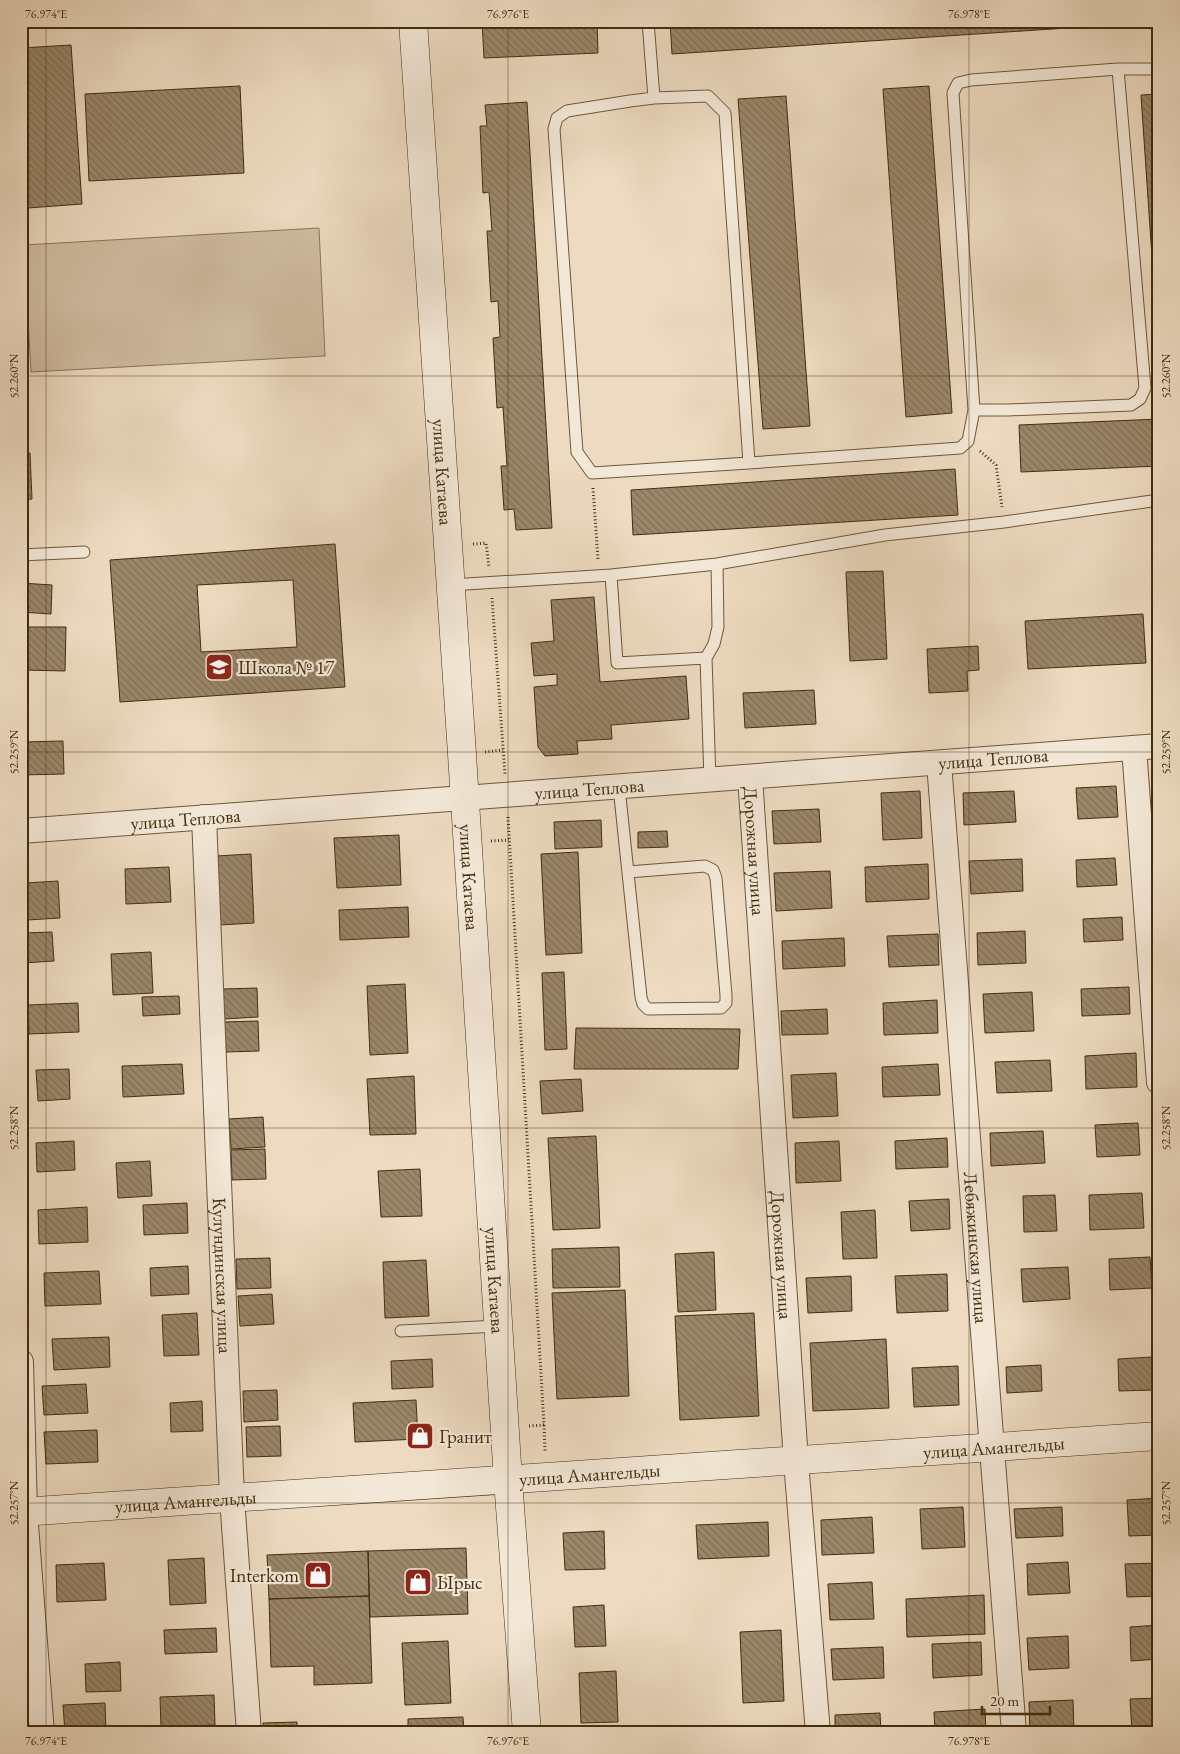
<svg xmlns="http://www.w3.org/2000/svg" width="1180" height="1754" font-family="'EB Garamond',serif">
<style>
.pitch{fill:#d0bda2;stroke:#8a7557}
.building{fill:url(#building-back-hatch);stroke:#432d0c;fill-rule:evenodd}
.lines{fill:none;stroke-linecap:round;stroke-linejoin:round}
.lane-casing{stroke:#6e5839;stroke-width:13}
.street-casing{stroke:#6e5839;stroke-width:26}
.secondary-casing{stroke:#432d0c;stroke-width:29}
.path{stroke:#432d0c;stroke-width:3;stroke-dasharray:1 2.5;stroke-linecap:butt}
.lane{stroke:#f3e8d7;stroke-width:11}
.street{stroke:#f3e8d7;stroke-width:24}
.secondary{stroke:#f3e8d7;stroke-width:28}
.ticks{fill:none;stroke:#432d0c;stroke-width:1;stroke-opacity:0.45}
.labels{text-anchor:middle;stroke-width:4.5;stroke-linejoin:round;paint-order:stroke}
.street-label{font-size:19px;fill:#432d0c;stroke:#f3e8d7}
.poi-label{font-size:19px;fill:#432d0c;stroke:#f3e8d7;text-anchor:start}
.neatline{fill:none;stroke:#432d0c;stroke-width:2}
.ticks-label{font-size:12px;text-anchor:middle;fill:#432d0c}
</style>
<defs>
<pattern id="building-back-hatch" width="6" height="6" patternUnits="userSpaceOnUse" patternTransform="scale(1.25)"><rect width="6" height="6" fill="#9b876a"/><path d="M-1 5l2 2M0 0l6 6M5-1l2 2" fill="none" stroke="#806f56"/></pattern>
</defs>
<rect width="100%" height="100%" fill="#eddbc1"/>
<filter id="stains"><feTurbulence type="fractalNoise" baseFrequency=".004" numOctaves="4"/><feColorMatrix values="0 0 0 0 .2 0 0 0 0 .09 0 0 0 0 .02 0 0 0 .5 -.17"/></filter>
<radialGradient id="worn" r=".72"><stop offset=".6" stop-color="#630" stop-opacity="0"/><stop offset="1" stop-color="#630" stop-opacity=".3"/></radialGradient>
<path class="pitch" d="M 319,228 L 325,356 L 31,372 L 24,245 Z"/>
<path class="building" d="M 482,21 L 597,21 L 598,53 L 484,58 Z
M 670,21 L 1159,21 L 1159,22 L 672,54 Z
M 71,45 L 82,204 L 28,208 L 21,110 L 21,48 Z
M 240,86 L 244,173 L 89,181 L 85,94 Z
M 929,86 L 952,413 L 906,417 L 883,89 Z
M 1159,94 L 1159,360 L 1141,95 Z
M 786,96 L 810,426 L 763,429 L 738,99 Z
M 527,102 L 552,528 L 516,530 L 514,509 L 504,510 L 501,466 L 507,466 L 503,407 L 497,408 L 493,338 L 500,337 L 498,301 L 491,302 L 487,231 L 492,231 L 489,192 L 483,193 L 480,126 L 487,126 L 485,105 Z
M 1159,419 L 1159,466 L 1021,472 L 1019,425 Z
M 30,453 L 32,499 L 21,500 L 21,454 Z
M 955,469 L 958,515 L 633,535 L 631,490 Z
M 335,544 L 345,687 L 120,702 L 110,560 ZM 293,580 L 297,647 L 201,652 L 197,585 Z
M 883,571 L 887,659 L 850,661 L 846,572 Z
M 21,583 L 52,585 L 51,614 L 21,612 Z
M 594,597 L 600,682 L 686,676 L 689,719 L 611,725 L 612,739 L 577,741 L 578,754 L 545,756 L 538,747 L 534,687 L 557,685 L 557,674 L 534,676 L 531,643 L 554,641 L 551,600 Z
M 1143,614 L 1146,663 L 1028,669 L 1025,621 Z
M 25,627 L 66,627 L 65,671 L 24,670 Z
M 978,646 L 979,670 L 967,671 L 968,691 L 929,693 L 927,649 Z
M 814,690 L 816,724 L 745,728 L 743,693 Z
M 63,741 L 64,774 L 21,775 L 21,742 Z
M 1116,786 L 1118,817 L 1078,819 L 1076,788 Z
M 920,791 L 922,838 L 883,840 L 881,793 Z
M 1014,791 L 1016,822 L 964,825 L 963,793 Z
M 1157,798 L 1159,798 L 1159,838 Z
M 819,809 L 821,842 L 774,844 L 772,811 Z
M 601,820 L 602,847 L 555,849 L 554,822 Z
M 667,831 L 668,847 L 638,848 L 638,832 Z
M 399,835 L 401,885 L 337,888 L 334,838 Z
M 578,852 L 582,953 L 546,955 L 541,854 Z
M 251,854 L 254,923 L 219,925 L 216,856 Z
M 1115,858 L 1117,885 L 1077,887 L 1076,860 Z
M 1022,859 L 1023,891 L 971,894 L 969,861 Z
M 928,864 L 929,899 L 866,902 L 865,867 Z
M 169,867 L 171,902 L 126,904 L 125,869 Z
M 830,871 L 832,908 L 776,911 L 774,873 Z
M 58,881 L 60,918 L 27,920 L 25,883 Z
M 408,907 L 409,937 L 340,940 L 339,910 Z
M 1122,917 L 1123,940 L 1084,942 L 1083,919 Z
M 1025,931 L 1026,963 L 978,965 L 977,933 Z
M 52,932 L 54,961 L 24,963 L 23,933 Z
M 938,934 L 939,965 L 889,967 L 887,936 Z
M 844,938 L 845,966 L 783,969 L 782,941 Z
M 151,952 L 153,993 L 113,995 L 111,954 Z
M 564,972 L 567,1049 L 545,1050 L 542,973 Z
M 405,984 L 408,1053 L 370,1055 L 367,986 Z
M 1129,987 L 1130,1014 L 1082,1016 L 1081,989 Z
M 257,988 L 258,1017 L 224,1019 L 223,989 Z
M 1032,992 L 1034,1031 L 985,1033 L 983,994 Z
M 179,996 L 180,1014 L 143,1016 L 142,997 Z
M 937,1000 L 938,1033 L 884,1035 L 883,1003 Z
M 78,1003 L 79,1032 L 29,1034 L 28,1005 Z
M 827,1009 L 828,1034 L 782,1035 L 781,1011 Z
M 258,1021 L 259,1051 L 226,1052 L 224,1022 Z
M 576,1028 L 740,1029 L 738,1069 L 574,1069 Z
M 1136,1053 L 1137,1087 L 1086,1089 L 1085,1056 Z
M 1050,1060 L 1052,1091 L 997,1093 L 995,1062 Z
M 182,1064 L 184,1094 L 123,1097 L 122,1066 Z
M 938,1064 L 940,1095 L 883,1097 L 882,1067 Z
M 69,1069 L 70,1099 L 38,1101 L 36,1070 Z
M 836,1073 L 838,1116 L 793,1118 L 791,1075 Z
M 414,1076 L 416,1134 L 370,1135 L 367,1079 Z
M 581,1079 L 583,1111 L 542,1114 L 540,1081 Z
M 263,1117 L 265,1147 L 231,1149 L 229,1119 Z
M 1138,1123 L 1140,1155 L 1097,1157 L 1095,1125 Z
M 1043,1131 L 1045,1163 L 991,1166 L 990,1133 Z
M 596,1136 L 600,1228 L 553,1230 L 548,1138 Z
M 947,1138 L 948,1167 L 896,1169 L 895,1141 Z
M 74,1141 L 75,1170 L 37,1172 L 36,1143 Z
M 839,1141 L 841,1181 L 796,1183 L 795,1143 Z
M 265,1149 L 266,1179 L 232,1180 L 231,1150 Z
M 150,1161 L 152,1196 L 118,1198 L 116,1163 Z
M 420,1169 L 422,1216 L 381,1217 L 378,1171 Z
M 1142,1193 L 1144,1228 L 1090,1230 L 1089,1195 Z
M 1055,1195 L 1057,1231 L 1024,1232 L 1023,1196 Z
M 949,1199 L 950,1229 L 911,1231 L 909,1201 Z
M 187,1203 L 188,1233 L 144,1235 L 143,1205 Z
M 87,1207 L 88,1242 L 39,1244 L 38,1210 Z
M 875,1210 L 877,1258 L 843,1259 L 841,1212 Z
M 619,1247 L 620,1287 L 553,1288 L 552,1249 Z
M 714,1252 L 716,1310 L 678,1312 L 675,1254 Z
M 1150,1257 L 1152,1288 L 1110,1290 L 1109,1259 Z
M 270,1258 L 271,1288 L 237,1289 L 236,1259 Z
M 426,1260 L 429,1316 L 385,1318 L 383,1262 Z
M 188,1266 L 189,1294 L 151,1296 L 150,1268 Z
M 1068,1267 L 1070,1299 L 1023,1302 L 1021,1269 Z
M 99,1271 L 101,1304 L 45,1306 L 44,1273 Z
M 947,1274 L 948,1311 L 897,1313 L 895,1276 Z
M 851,1276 L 852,1311 L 808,1313 L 806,1278 Z
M 625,1290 L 629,1396 L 557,1399 L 552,1293 Z
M 272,1294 L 274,1324 L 240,1326 L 238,1296 Z
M 197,1313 L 199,1355 L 164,1356 L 162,1315 Z
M 754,1313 L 759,1416 L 680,1420 L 675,1316 Z
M 109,1337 L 110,1367 L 54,1370 L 52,1339 Z
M 886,1339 L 889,1408 L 813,1411 L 810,1343 Z
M 1152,1357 L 1154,1390 L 1119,1391 L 1118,1359 Z
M 432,1359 L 433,1387 L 392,1389 L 391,1361 Z
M 1041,1365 L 1042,1391 L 1007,1393 L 1006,1367 Z
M 958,1366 L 959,1405 L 914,1407 L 912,1368 Z
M 86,1384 L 88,1413 L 44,1415 L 42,1386 Z
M 277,1390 L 278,1420 L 244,1422 L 243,1391 Z
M 416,1400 L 418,1439 L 355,1442 L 353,1403 Z
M 202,1401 L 203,1431 L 171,1432 L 170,1403 Z
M 280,1426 L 281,1456 L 247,1457 L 246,1427 Z
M 97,1430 L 98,1462 L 46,1464 L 44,1432 Z
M 1159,1498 L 1159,1535 L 1129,1536 L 1127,1500 Z
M 963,1507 L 965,1547 L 922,1549 L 920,1509 Z
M 1062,1507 L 1063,1536 L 1016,1538 L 1014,1509 Z
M 872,1517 L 874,1553 L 822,1555 L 821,1520 Z
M 768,1522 L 769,1556 L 698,1559 L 696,1525 Z
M 604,1531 L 605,1569 L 565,1570 L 563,1533 Z
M 466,1548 L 468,1614 L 370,1617 L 368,1551 Z
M 368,1551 L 369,1596 L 269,1599 L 267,1555 Z
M 204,1558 L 206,1603 L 170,1605 L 168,1560 Z
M 1068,1562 L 1070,1593 L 1028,1595 L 1027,1564 Z
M 104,1563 L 106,1600 L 57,1602 L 56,1565 Z
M 1159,1563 L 1159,1596 L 1127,1597 L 1125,1564 Z
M 872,1582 L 874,1619 L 830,1620 L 828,1584 Z
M 984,1595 L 985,1634 L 907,1637 L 906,1599 Z
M 369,1596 L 372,1683 L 314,1685 L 314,1666 L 271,1667 L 269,1599 Z
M 604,1605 L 606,1646 L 575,1647 L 573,1607 Z
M 1159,1625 L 1159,1659 L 1131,1661 L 1130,1627 Z
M 216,1628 L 217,1652 L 165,1654 L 164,1630 Z
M 781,1630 L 784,1701 L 743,1703 L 740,1632 Z
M 1068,1636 L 1069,1668 L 1029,1670 L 1027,1638 Z
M 448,1641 L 451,1703 L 405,1705 L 402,1643 Z
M 981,1642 L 982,1675 L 933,1678 L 932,1644 Z
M 883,1647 L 884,1678 L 833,1680 L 831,1649 Z
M 120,1662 L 121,1691 L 86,1692 L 85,1664 Z
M 616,1671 L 618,1722 L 581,1723 L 579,1673 Z
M 214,1695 L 215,1725 L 161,1727 L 160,1697 Z
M 1159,1698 L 1159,1733 L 1132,1733 L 1130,1699 Z
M 1073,1700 L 1074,1733 L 1030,1733 L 1029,1702 Z
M 105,1703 L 106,1733 L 65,1733 L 63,1705 Z
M 985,1709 L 986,1733 L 935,1733 L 934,1712 Z
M 880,1713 L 881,1733 L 835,1733 L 835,1715 Z
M 463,1717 L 464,1733 L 408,1733 L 408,1719 Z
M 297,1722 L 297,1733 L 264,1733 L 263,1723 Z"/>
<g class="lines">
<g class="lane-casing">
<path id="lane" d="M 648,21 L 654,98
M 1118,69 L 1159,69
M 708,96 L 725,113 L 749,463 L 592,473 L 577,452 L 554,129 L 557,118 L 567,111 L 630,101 L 654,98 Z
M 749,463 L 960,448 L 968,441 L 974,410 L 953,93 L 958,83 L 971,80 L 1118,69 L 1145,388 L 1140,399 L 1131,405 L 1008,410 L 974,410
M 21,555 L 84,552
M 611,575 L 617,663 L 706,658
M 450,585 L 611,575 L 717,564 L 885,535 L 1004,522 L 1159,500
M 710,780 L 706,658 L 714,644 L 718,627 L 717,564
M 619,787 L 641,997 L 643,1004 L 648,1009 L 721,1008 L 726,1003 L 726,995 L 716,878 L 713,870 L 705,866 L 628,872
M 401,1331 L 498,1326"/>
</g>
<g class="street-casing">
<g id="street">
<path d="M 1134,748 L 1159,1082"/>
<path id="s1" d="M 939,763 L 1014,1733"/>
<path id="s2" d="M 750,777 L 796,1461 L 818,1733"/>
<path id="s3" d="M 204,817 L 232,1498 L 249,1733"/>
<path id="s4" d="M 21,831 L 1159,746"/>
<path d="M 21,1362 L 25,1512 L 42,1733"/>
</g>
</g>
<g class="secondary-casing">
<g id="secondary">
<path id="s5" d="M 413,21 L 462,754 L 508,1480 L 527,1733"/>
<path id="s6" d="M 21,1512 L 1159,1436"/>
</g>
</g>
<path class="path" d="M 980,451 L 996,465 L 1002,507
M 593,488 L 598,559
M 473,544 L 486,543 L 489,567
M 492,598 L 505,774
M 485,752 L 503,750
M 508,817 L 544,1425 L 529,1426
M 491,841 L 509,840
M 544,1425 L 545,1452"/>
<use href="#lane" class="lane"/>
<use href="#street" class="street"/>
<use href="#secondary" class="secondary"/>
</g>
<path class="ticks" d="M 46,21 L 46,1733M 508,21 L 508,1733M 969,21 L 969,1733M 21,376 L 1159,376M 21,752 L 1159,752M 21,1128 L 1159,1128M 21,1503 L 1159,1503"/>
<defs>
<g id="school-square" transform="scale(1.4375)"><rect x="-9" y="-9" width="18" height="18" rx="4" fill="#8f2418" stroke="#f3e8d7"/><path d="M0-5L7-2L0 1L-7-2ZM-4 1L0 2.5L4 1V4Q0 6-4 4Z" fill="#fff"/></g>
<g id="shop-square" transform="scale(1.4375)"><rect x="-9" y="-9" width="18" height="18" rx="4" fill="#8f2418" stroke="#f3e8d7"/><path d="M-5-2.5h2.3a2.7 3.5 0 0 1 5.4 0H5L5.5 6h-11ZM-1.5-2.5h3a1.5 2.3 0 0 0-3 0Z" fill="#fff"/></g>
</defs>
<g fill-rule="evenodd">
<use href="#school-square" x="219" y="667"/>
<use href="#shop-square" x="420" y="1436"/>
<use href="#shop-square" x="318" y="1575"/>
<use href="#shop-square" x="418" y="1582"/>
</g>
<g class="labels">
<g class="street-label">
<text dy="7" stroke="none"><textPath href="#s5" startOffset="452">улица Катаева</textPath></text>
<text dy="7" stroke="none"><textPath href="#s4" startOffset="975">улица Теплова</textPath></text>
<text dy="7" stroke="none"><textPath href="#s4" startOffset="570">улица Теплова</textPath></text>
<text dy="7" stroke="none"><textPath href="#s4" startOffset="165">улица Теплова</textPath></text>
<text dy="7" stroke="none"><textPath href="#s2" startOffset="74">Дорожная улица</textPath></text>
<text dy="7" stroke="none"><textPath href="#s5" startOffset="858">улица Катаева</textPath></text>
<text dy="7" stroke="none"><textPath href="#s1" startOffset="486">Лебяжинская улица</textPath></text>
<text dy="7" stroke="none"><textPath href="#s2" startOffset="479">Дорожная улица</textPath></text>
<text dy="7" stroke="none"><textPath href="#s3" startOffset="459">Кулундинская улица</textPath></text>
<text dy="7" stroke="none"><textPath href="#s5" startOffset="1262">улица Катаева</textPath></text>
<text dy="7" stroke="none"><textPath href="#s6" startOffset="975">улица Амангельды</textPath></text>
<text dy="7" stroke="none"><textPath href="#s6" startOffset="570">улица Амангельды</textPath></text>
<text dy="7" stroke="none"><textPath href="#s6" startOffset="165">улица Амангельды</textPath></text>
</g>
<g class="poi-label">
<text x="238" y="674">Школа № 17</text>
<text x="439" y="1443">Гранит</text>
<text x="299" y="1582" text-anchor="end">Interkom</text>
<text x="437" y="1589">Ырыс</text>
</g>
</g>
<rect width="1180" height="1754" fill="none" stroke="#eddbc1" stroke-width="55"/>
<path d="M982 1706v8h68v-8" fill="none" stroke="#432d0c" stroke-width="2.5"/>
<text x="990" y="1706" font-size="15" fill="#432d0c" stroke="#f3e8d7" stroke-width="4" paint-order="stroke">20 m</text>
<rect x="28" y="28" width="1124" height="1698" class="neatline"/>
<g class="ticks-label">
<text x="46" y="18">76.974°E</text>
<text x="508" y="18">76.976°E</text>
<text x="969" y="18">76.978°E</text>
<text transform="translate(14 376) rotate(-90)" y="4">52.260°N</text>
<text transform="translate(1166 376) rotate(-90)" y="4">52.260°N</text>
<text transform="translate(14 752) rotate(-90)" y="4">52.259°N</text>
<text transform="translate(1166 752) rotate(-90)" y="4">52.259°N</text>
<text transform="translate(14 1128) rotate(-90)" y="4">52.258°N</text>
<text transform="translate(1166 1128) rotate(-90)" y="4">52.258°N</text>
<text transform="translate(14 1503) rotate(-90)" y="4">52.257°N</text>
<text transform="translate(1166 1503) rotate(-90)" y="4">52.257°N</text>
<text x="46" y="1745">76.974°E</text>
<text x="508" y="1745">76.976°E</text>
<text x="969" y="1745">76.978°E</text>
</g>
<rect width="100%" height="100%" filter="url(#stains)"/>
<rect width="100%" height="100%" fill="url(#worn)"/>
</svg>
